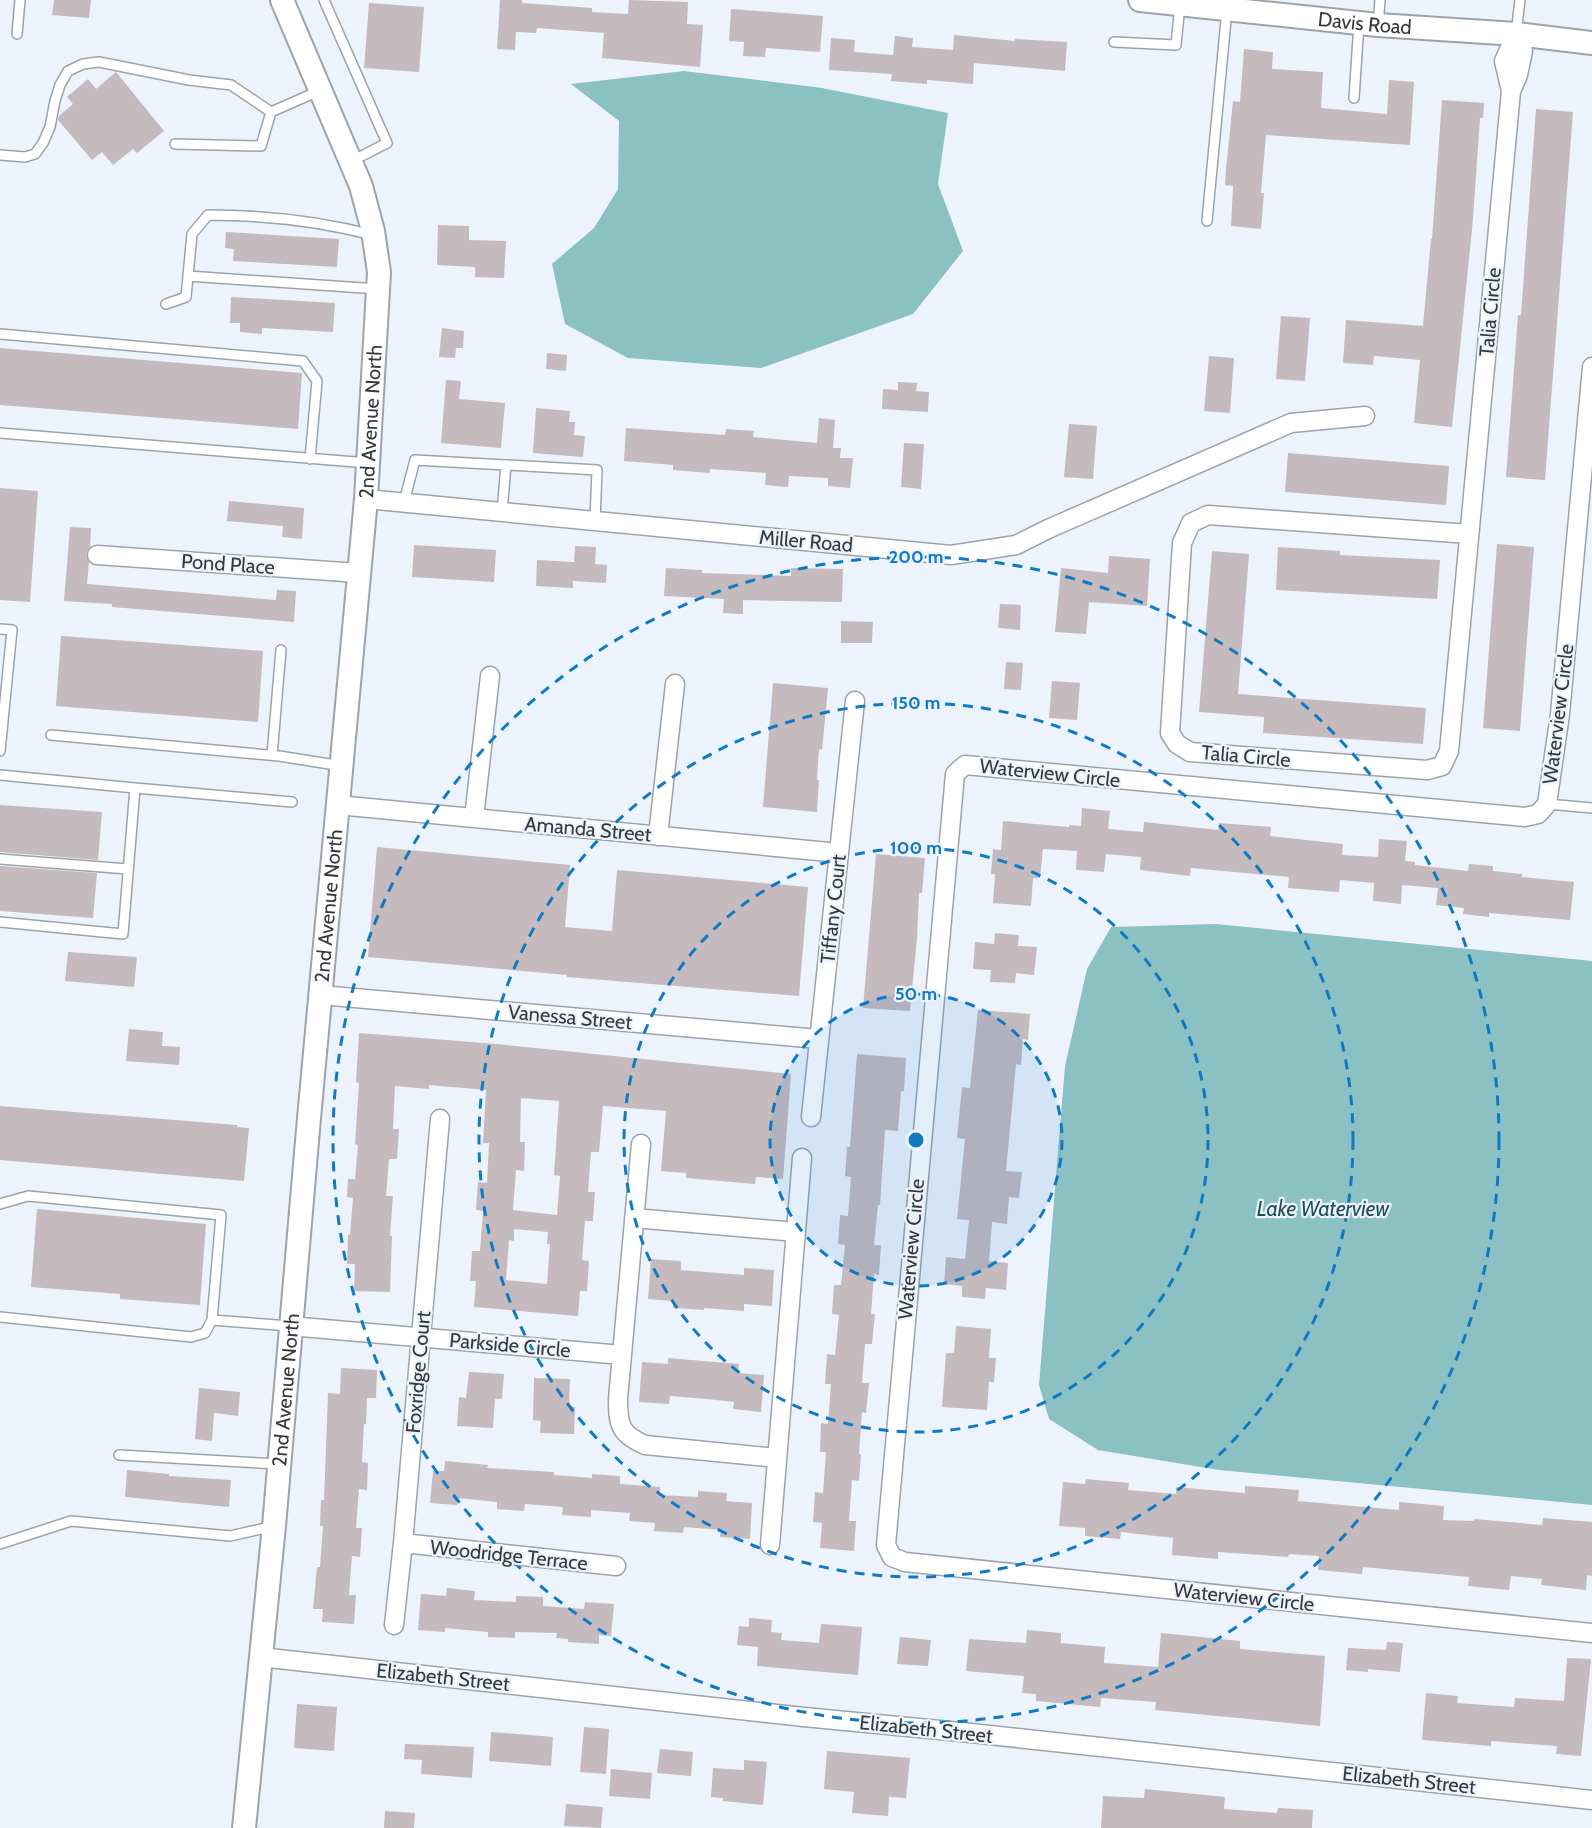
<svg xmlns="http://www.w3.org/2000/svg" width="1592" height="1828" font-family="Cabin,sans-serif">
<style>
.water{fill:#8cc1c3}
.building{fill:#c5babe;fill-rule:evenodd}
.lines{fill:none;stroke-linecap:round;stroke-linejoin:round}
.service-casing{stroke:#9da3aa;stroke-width:12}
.minor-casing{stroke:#9da3aa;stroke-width:21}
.tertiary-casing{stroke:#9da3aa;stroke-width:26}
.service{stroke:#fff;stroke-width:9}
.minor{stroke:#fff;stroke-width:18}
.tertiary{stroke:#fff;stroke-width:22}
.ring{fill:none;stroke:#0e7ac4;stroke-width:3;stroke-dasharray:10 8}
.labels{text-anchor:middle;stroke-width:4.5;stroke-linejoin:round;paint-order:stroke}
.street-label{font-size:20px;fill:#36383c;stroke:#edf3fc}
.water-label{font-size:21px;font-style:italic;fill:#1f4f51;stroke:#edf3fc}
.centre{fill:#0e7ac4;stroke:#edf3fc;stroke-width:3}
.ring-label{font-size:18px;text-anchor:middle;font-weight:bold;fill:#0e7ac4;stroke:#edf3fc;stroke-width:4.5;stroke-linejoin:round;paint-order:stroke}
</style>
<rect width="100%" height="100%" fill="#edf3fc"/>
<path class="water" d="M 684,71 L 822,88 L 948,113 L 938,184 L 963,251 L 913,314 L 761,368 L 628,358 L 565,324 L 552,264 L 594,228 L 618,189 L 619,121 L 571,84 Z
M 1215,924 L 1592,961 L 1592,1505 L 1219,1470 L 1098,1450 L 1049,1419 L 1039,1385 L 1065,1066 L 1087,969 L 1111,927 Z"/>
<path class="building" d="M 54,0 L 91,0 L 89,18 L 52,15 Z
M 500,0 L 522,0 L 522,3 L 592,8 L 592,12 L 628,14 L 629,0 L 688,2 L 687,24 L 703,25 L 700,67 L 602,58 L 604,33 L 537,28 L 536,33 L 516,32 L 515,50 L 497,49 Z
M 369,3 L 424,7 L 419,72 L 364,68 Z
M 731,9 L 823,16 L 820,52 L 766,48 L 765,57 L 743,56 L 744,42 L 729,41 Z
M 954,35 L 1015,41 L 1015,39 L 1067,42 L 1065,71 L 974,63 L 973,84 L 927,80 L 927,84 L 891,81 L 892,74 L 829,70 L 831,38 L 855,40 L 854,52 L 893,55 L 895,36 L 913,38 L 912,47 L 953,50 Z
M 1244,49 L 1273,52 L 1272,69 L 1323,72 L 1321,108 L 1387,114 L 1389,80 L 1414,82 L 1410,145 L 1266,135 L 1261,193 L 1264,193 L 1261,229 L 1231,226 L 1233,186 L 1225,185 L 1226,169 L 1233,101 L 1240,102 Z
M 116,72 L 164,131 L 137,153 L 133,149 L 113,165 L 102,152 L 92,160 L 58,120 L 59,116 L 73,104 L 67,97 L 88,79 L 96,89 Z
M 1442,100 L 1484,103 L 1483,118 L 1480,118 L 1473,219 L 1452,427 L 1414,423 L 1420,360 L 1374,356 L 1373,365 L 1343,363 L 1346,320 L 1423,326 L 1431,239 L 1432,239 Z
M 1536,109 L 1573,112 L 1545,480 L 1506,477 L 1518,315 L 1521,315 Z
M 438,225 L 469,226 L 469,240 L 506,241 L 504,278 L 475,277 L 475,267 L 437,265 Z
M 226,232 L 339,239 L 337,267 L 233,261 L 234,249 L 225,248 Z
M 231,297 L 335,303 L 333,332 L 262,328 L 262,334 L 240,332 L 240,323 L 230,323 Z
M 1281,316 L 1310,318 L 1305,381 L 1276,379 Z
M 442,328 L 464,331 L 463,348 L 456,348 L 455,358 L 439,357 Z
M 0,348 L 302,373 L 298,429 L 0,405 Z
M 547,353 L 567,355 L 566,371 L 546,369 Z
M 1209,356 L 1234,358 L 1230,413 L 1204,411 Z
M 446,380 L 461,381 L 459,399 L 505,403 L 501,448 L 441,443 Z
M 898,382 L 917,383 L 916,391 L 929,392 L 928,412 L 882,409 L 883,389 L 898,390 Z
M 536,408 L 570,411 L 569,422 L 575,422 L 574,435 L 585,436 L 583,457 L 533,453 Z
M 819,418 L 835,420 L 833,448 L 841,448 L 840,458 L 853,458 L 850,488 L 828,486 L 828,478 L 789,476 L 788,487 L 765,485 L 766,473 L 710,469 L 710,473 L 673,470 L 673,465 L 624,461 L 626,428 L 725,435 L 726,429 L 754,431 L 753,437 L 817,443 Z
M 1069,424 L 1097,426 L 1093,479 L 1064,477 Z
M 904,443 L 924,444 L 921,489 L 901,487 Z
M 1288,453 L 1449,466 L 1446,505 L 1285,492 Z
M 0,488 L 38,491 L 30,602 L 0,600 Z
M 229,501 L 304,508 L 302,539 L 282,537 L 283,526 L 227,521 Z
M 70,527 L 91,528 L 90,547 L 86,554 L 89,562 L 87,584 L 276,600 L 277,590 L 296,591 L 294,622 L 112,607 L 112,604 L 64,601 Z
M 1497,544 L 1534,547 L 1520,731 L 1483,728 Z
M 414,545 L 496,550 L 494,582 L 412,577 Z
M 575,546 L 596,547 L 595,564 L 607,565 L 606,583 L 573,581 L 573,588 L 536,586 L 537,560 L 574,562 Z
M 1278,547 L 1340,551 L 1340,555 L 1440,560 L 1437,599 L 1276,590 Z
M 1212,551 L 1249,554 L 1238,694 L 1426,708 L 1423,744 L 1263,733 L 1264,717 L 1199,712 Z
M 1109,556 L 1150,559 L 1147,606 L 1089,602 L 1086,634 L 1055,632 L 1061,568 L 1108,573 Z
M 666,568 L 702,570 L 702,573 L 791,576 L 791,568 L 843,569 L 842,602 L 743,600 L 743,614 L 723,613 L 724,599 L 664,596 Z
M 1000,604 L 1021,605 L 1020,630 L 998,628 Z
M 841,621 L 873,622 L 872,643 L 841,643 Z
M 61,636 L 263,651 L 258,722 L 56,706 Z
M 1006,662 L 1023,663 L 1021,690 L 1004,689 Z
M 1052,681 L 1080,683 L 1077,720 L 1049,718 Z
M 773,683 L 828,688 L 822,750 L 819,749 L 817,780 L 819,780 L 817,812 L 763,807 Z
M 0,805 L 102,812 L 98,860 L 0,852 Z
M 1082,808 L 1110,811 L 1108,829 L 1143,832 L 1144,822 L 1218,830 L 1219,823 L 1271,827 L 1270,836 L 1343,844 L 1342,855 L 1378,857 L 1379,839 L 1407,841 L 1405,861 L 1415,862 L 1415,865 L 1468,871 L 1469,864 L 1493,866 L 1493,871 L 1522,874 L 1522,877 L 1574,882 L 1570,920 L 1489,913 L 1489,917 L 1463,914 L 1464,908 L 1436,905 L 1438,888 L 1402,885 L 1401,904 L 1373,901 L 1374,883 L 1340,880 L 1339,892 L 1288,888 L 1289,877 L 1191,868 L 1190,876 L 1140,870 L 1141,857 L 1106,854 L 1104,872 L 1076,870 L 1077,851 L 1043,849 L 1040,878 L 1033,878 L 1031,906 L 993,903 L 995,874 L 991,874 L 993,849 L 1001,850 L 1003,821 L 1069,827 L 1069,825 L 1081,826 Z
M 377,847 L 570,865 L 565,927 L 612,931 L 617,870 L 808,887 L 799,996 L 567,977 L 567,975 L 368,957 Z
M 876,854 L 925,858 L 922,893 L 919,893 L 917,938 L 910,1011 L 863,1008 Z
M 0,866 L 97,873 L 93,918 L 0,911 Z
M 995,933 L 1019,935 L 1018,946 L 1037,947 L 1034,975 L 1016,973 L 1015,983 L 990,982 L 991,970 L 973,969 L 975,942 L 994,944 Z
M 68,952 L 137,957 L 134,987 L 65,981 Z
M 978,1010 L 1030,1014 L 1028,1040 L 1023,1039 L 1021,1065 L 1016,1064 L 1006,1171 L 1022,1172 L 1019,1198 L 1009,1197 L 1007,1224 L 992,1222 L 989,1261 L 1008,1263 L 1006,1290 L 986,1288 L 985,1299 L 962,1297 L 962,1286 L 944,1284 L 946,1257 L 965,1259 L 969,1220 L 957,1219 L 965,1139 L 957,1138 L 962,1087 L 970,1088 Z
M 129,1029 L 163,1032 L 162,1046 L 180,1047 L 179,1065 L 126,1061 Z
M 359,1033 L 496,1044 L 791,1074 L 783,1179 L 756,1177 L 755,1184 L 686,1178 L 686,1173 L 661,1171 L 666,1111 L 603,1106 L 599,1152 L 591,1152 L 588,1192 L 595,1192 L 593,1221 L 585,1221 L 582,1260 L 589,1261 L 587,1291 L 580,1291 L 578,1316 L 474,1307 L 476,1281 L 470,1281 L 472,1251 L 480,1251 L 483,1211 L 476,1210 L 478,1182 L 487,1183 L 489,1143 L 483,1143 L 486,1090 L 429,1085 L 429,1089 L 395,1086 L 393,1129 L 399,1129 L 397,1159 L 389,1159 L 386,1196 L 393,1196 L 390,1236 L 392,1236 L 390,1292 L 354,1291 L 355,1264 L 347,1264 L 348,1235 L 350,1235 L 353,1198 L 347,1197 L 348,1179 L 355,1179 L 358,1145 L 355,1144 L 359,1083 L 356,1082 ZM 521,1098 L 559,1101 L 554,1175 L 560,1176 L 557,1215 L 513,1210 L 516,1170 L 524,1171 L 525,1142 L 520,1142 ZM 514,1229 L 548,1232 L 547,1244 L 550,1244 L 547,1284 L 506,1280 L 509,1240 L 514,1241 Z
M 857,1054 L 906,1058 L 904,1091 L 901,1091 L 898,1131 L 885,1130 L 880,1205 L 878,1205 L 874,1245 L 881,1245 L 879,1275 L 874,1274 L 871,1314 L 875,1314 L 872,1344 L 865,1344 L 862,1383 L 869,1383 L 866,1413 L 862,1412 L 859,1454 L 861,1454 L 859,1481 L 852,1480 L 849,1521 L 856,1521 L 854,1551 L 820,1548 L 822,1523 L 813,1522 L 815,1492 L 823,1493 L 826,1452 L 820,1452 L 821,1423 L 828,1424 L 831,1384 L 825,1384 L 827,1354 L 835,1355 L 839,1315 L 832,1314 L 834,1285 L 841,1285 L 845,1245 L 838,1244 L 840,1215 L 848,1216 L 851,1177 L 845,1176 L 847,1147 L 850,1147 Z
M 0,1106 L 237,1125 L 237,1127 L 249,1128 L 244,1181 L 0,1160 Z
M 37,1209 L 206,1224 L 200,1305 L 120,1299 L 120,1294 L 31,1287 Z
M 651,1259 L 681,1261 L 681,1270 L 744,1275 L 744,1268 L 774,1270 L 772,1306 L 744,1304 L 744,1311 L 704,1308 L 704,1310 L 673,1308 L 673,1301 L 648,1299 Z
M 956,1326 L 991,1329 L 989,1358 L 996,1358 L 994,1382 L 989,1382 L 987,1410 L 942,1407 L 946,1353 L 954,1353 Z
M 668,1358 L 739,1364 L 738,1373 L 764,1375 L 761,1412 L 733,1409 L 734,1402 L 707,1399 L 670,1396 L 669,1404 L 639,1402 L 642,1362 L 668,1364 Z
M 341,1368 L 377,1370 L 376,1398 L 367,1398 L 366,1424 L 364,1424 L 362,1462 L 368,1463 L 367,1490 L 359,1489 L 356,1528 L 362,1528 L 360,1557 L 352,1556 L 349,1595 L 356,1595 L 354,1624 L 322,1622 L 323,1609 L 313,1609 L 317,1567 L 320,1567 L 323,1526 L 320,1526 L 321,1500 L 324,1500 L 328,1393 L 340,1394 Z
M 469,1372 L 504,1374 L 502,1399 L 495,1399 L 493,1428 L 457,1426 L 459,1397 L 466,1398 Z
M 534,1378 L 570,1379 L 569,1406 L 575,1407 L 574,1434 L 540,1433 L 541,1421 L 533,1420 Z
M 199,1388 L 240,1392 L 238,1416 L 214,1413 L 212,1441 L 195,1439 Z
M 445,1461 L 488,1465 L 487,1468 L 554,1472 L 554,1475 L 592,1478 L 592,1474 L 620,1476 L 620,1484 L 660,1487 L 660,1495 L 698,1497 L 698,1491 L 727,1493 L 726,1501 L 752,1503 L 750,1539 L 720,1537 L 721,1530 L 684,1527 L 683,1533 L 654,1531 L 655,1523 L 629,1521 L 630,1513 L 591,1510 L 591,1517 L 562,1515 L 563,1507 L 525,1504 L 524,1511 L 497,1509 L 497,1502 L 458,1498 L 457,1505 L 430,1503 L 433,1471 L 444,1471 Z
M 127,1470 L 169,1474 L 169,1476 L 231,1480 L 229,1507 L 125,1497 Z
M 1086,1479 L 1129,1483 L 1128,1490 L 1176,1494 L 1176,1487 L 1245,1493 L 1245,1486 L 1299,1490 L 1298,1501 L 1399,1510 L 1399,1502 L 1444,1506 L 1443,1520 L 1474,1521 L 1474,1519 L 1542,1525 L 1543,1518 L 1592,1522 L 1592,1576 L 1587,1575 L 1586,1590 L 1541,1585 L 1542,1579 L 1511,1576 L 1509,1590 L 1468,1586 L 1469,1577 L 1363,1567 L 1362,1574 L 1318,1570 L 1319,1556 L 1289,1554 L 1288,1557 L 1218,1552 L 1218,1559 L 1172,1555 L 1173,1538 L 1121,1532 L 1120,1539 L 1085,1536 L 1085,1528 L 1059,1526 L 1063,1482 L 1085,1484 Z
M 447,1588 L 475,1591 L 474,1600 L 516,1602 L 516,1596 L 543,1597 L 543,1606 L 584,1609 L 585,1602 L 614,1604 L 611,1636 L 599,1635 L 599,1644 L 568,1642 L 568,1639 L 556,1638 L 557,1633 L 515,1632 L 515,1638 L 488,1637 L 488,1632 L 445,1628 L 445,1632 L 418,1630 L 421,1594 L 446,1596 Z
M 749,1618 L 772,1620 L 771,1632 L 782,1633 L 781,1640 L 819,1643 L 821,1624 L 862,1627 L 858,1675 L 757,1666 L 758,1647 L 737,1645 L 739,1626 L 749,1627 Z
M 1027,1630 L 1061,1633 L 1061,1643 L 1105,1647 L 1104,1663 L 1158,1667 L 1161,1633 L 1240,1641 L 1240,1649 L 1325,1656 L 1320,1726 L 1155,1710 L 1156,1702 L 1101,1698 L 1100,1707 L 1036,1701 L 1036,1694 L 1022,1693 L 1024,1676 L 966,1671 L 969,1639 L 1026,1643 Z
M 900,1637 L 931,1640 L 928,1666 L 897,1664 Z
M 1387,1642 L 1403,1643 L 1400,1672 L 1368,1669 L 1368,1672 L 1346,1670 L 1348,1648 L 1386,1650 Z
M 1567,1658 L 1591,1659 L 1581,1756 L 1556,1754 L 1557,1746 L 1491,1741 L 1491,1746 L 1422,1740 L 1426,1693 L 1458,1696 L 1457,1703 L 1514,1707 L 1515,1698 L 1564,1701 Z
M 297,1704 L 337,1707 L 334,1751 L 294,1748 Z
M 584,1727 L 609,1729 L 606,1774 L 580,1772 Z
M 491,1732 L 553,1737 L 551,1766 L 489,1761 Z
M 405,1744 L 474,1747 L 472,1778 L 421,1774 L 422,1760 L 404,1759 Z
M 660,1749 L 693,1752 L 691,1776 L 657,1773 Z
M 827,1751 L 910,1758 L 906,1798 L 889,1797 L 888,1816 L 852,1813 L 854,1792 L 824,1789 Z
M 744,1760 L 767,1762 L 763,1805 L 723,1801 L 723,1798 L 711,1797 L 713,1768 L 744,1770 Z
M 611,1769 L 652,1773 L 650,1799 L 609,1796 Z
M 1145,1789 L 1225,1797 L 1224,1809 L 1277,1813 L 1278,1808 L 1313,1810 L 1312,1828 L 1101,1828 L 1103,1796 L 1144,1798 Z
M 566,1804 L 603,1807 L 601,1828 L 564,1826 Z
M 385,1811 L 415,1813 L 414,1828 L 384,1828 Z"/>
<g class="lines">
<g class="service-casing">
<path id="service" d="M 324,0 L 387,143 L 352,161
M 1378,25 L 1380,0
M 17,34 L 20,0
M 1516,34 L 1520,0
M 1114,42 L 1176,45 L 1180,4
M 1354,98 L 1359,23
M 175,144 L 261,146 L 271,112 L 321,90
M 0,155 L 25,157 L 35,154 L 43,143 L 50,127 L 55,101 L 60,85 L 68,71 L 83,64 L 99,62 L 189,80 L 231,85 L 271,112
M 1207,221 L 1227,9
M 188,276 L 192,234 L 208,215 C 264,215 319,221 373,235
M 166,304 L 186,297 L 188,276 L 378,289
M 0,334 L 303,361 L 317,381 L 310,459
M 0,433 L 368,463
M 404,502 L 415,460 L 597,470 L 595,521
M 502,512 L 506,465
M 0,629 L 12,630 L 0,751
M 51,735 L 279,756 L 342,766
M 272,755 L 281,650
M 0,775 L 135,788 L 123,934 L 0,922
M 135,788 L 292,802
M 1547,804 L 1592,808
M 0,859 L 128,869
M 0,1204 L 28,1196 L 221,1215 L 212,1320 L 205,1333 L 191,1337 L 0,1317
M 212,1320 L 290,1326
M 119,1455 L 278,1464
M 0,1544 L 71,1521 L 230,1536 L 274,1526"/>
</g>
<g class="minor-casing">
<path id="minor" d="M 1511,91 L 1518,75 L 1523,51 L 1516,34
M 1592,367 L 1560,714 L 1547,804 L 1538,814 L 1525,817 L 965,765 L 955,774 L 886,1545 L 892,1557 L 905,1562 L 1592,1633
M 366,499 L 951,555 L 1016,545 L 1048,529 L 1291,423 L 1365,416
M 1469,534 L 1208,515 L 1191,523 L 1182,543 L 1170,733 L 1177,744 L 1190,752 L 1427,770 L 1442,766 L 1449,751 L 1511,91 L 1504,61 L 1516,34
M 97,555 L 359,573
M 338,805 L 839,853
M 474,818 L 490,676
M 658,836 L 675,684
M 321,995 L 819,1039
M 811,1117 L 855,701
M 641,1144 L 618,1399 C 618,1425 620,1434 645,1445 L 777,1458
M 634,1218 L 796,1232
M 290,1326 L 622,1355
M 403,1543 L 616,1566
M 770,1545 L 802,1158
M 394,1625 L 403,1543 L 440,1119
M 260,1657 L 804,1717 L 971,1733 L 1592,1800"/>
</g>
<g class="tertiary-casing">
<g id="tertiary">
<path id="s1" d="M 1140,0 L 1378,25 L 1516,34 L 1592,43"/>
<path id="s2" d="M 244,1828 L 274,1526 L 309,1118 L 366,499 L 379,272 L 373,231 L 361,186 L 282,0"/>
</g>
</g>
<use href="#service" class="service"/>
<use href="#minor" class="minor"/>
<use href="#tertiary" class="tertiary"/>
</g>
<circle cx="916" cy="1140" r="146" fill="#0e7ac4" fill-opacity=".12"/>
<g class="ring">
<circle cx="916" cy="1140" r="146"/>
<circle cx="916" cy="1140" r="292"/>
<circle cx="916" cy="1140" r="437"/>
<circle cx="916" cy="1140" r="583"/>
</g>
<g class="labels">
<g class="street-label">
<text dy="7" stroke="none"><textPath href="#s1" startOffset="226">Davis Road</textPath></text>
<text transform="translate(1490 312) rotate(-85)" y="7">Talia Circle</text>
<text dy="7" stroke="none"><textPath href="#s2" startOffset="1412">2nd Avenue North</textPath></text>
<text transform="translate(806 541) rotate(5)" y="7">Miller Road</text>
<text transform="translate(228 564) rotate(4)" y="7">Pond Place</text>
<text transform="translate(1558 714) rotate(-83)" y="7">Waterview Circle</text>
<text transform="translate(1246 756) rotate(5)" y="7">Talia Circle</text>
<text transform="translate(1050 773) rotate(6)" y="7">Waterview Circle</text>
<text transform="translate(588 829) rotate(5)" y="7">Amanda Street</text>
<text dy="7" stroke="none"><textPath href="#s2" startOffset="926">2nd Avenue North</textPath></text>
<text transform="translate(833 909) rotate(-84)" y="7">Tiffany Court</text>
<text transform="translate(570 1017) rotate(5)" y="7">Vanessa Street</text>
<text transform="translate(911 1249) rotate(-85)" y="7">Waterview Circle</text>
<text transform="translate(510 1345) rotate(5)" y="7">Parkside Circle</text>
<text transform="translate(418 1372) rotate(-85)" y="7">Foxridge Court</text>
<text dy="7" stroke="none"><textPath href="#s2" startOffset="440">2nd Avenue North</textPath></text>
<text transform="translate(509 1555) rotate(6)" y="7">Woodridge Terrace</text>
<text transform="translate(1244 1597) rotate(6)" y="7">Waterview Circle</text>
<text transform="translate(443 1677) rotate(6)" y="7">Elizabeth Street</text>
<text transform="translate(926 1729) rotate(6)" y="7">Elizabeth Street</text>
<text transform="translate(1409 1780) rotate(6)" y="7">Elizabeth Street</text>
</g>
<g class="water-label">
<text x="1323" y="1216">Lake Waterview</text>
</g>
</g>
<circle cx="916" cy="1140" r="9" class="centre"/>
<g class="ring-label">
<text x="916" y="563">200 m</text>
<text x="916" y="709">150 m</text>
<text x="916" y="854">100 m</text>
<text x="916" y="1000">50 m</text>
</g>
</svg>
